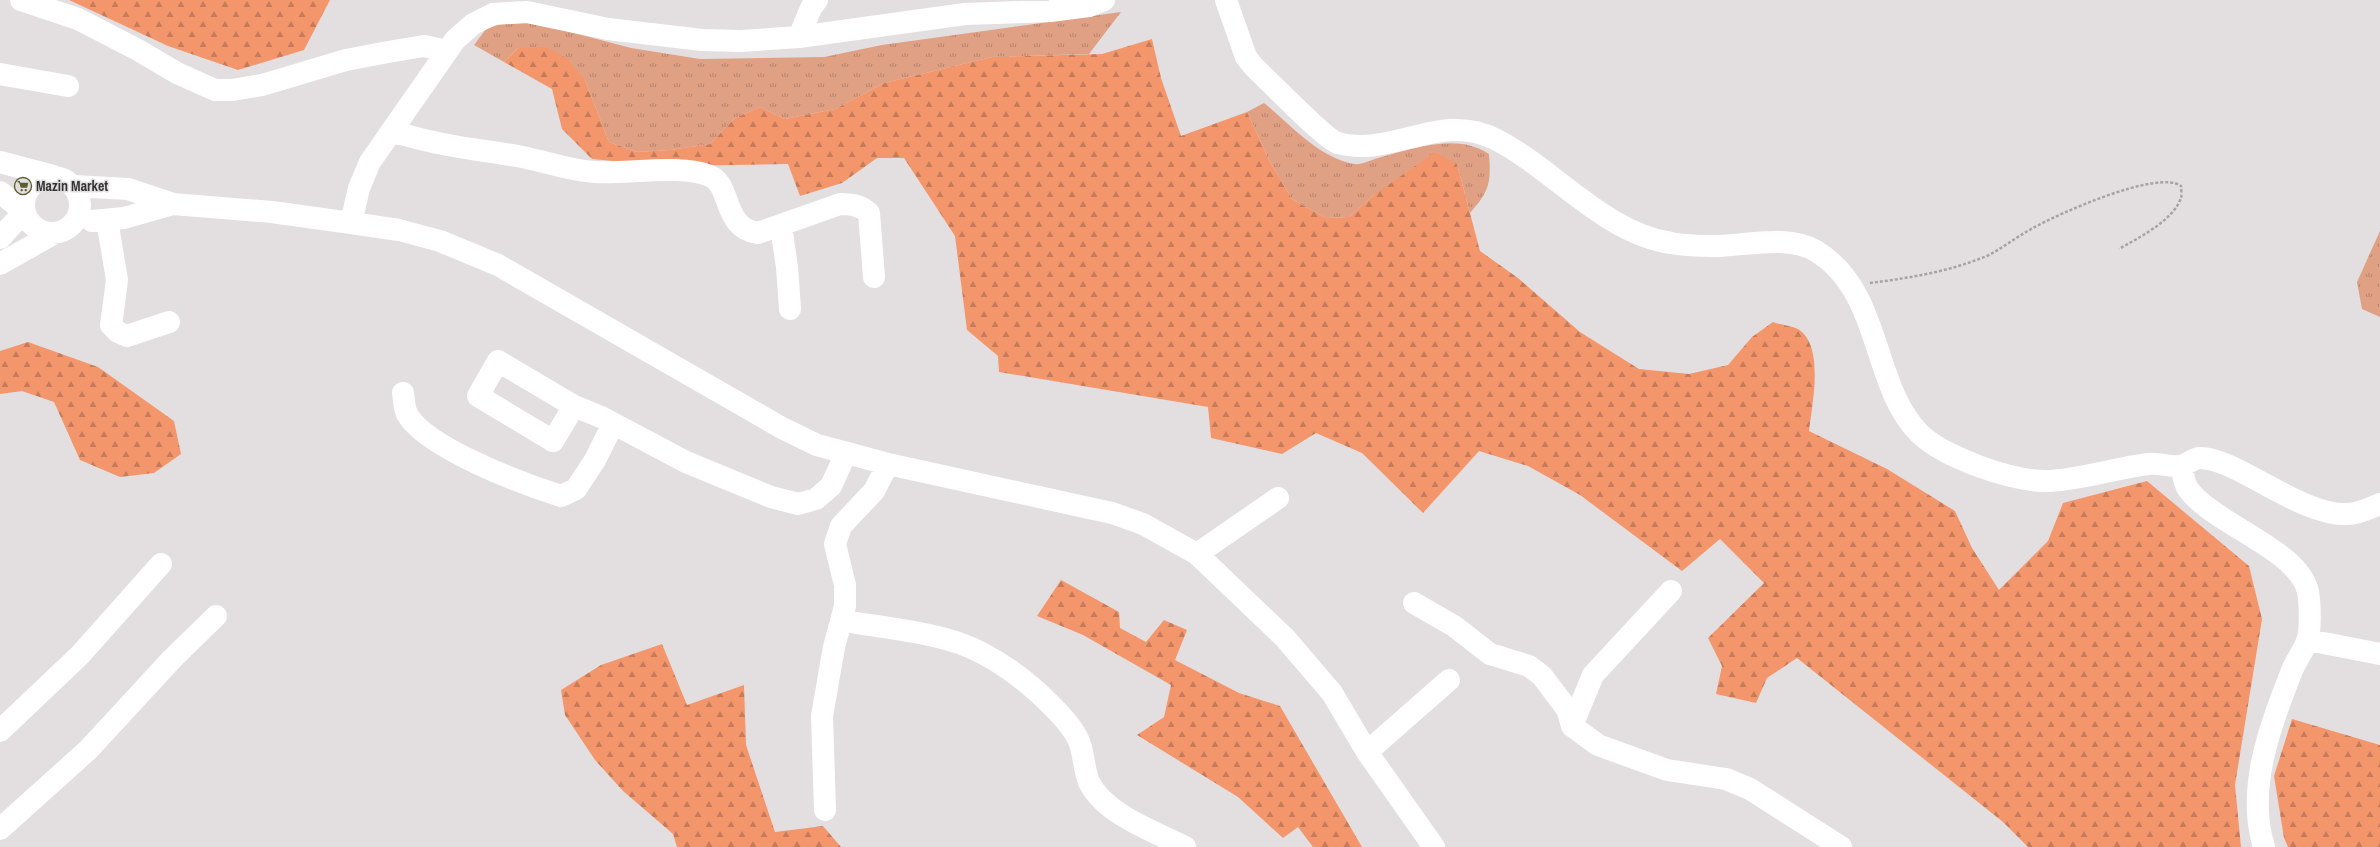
<svg xmlns="http://www.w3.org/2000/svg" width="2380" height="847" font-family="'Archivo Narrow',sans-serif">
<style>
.grass{fill:url(#grass-tufts)}
.forest{fill:url(#forest-firs)}
.lines{fill:none;stroke-linecap:round;stroke-linejoin:round}
.path{stroke:#a6a3a4;stroke-width:2.5;stroke-dasharray:3 2;stroke-linecap:butt}
.minor{stroke:#fff;stroke-width:22}
.labels{text-anchor:middle;stroke-width:3;stroke-linejoin:round;paint-order:stroke}
.poi-label{font-size:14px;font-weight:bold;fill:#363536;stroke:#e3dfe0;text-anchor:start}
</style>
<defs>
<pattern id="grass-tufts" width="24" height="20" patternUnits="userSpaceOnUse"><rect width="24" height="20" fill="#e0a084"/><path d="M3 7l-1-3M5 7V3M7 7l1-3M15 17l-1-3M17 17v-4M19 17l1-3" fill="none" stroke="#b6836d"/></pattern>
<pattern id="forest-firs" width="22" height="20" patternUnits="userSpaceOnUse"><rect width="22" height="20" fill="#f4966c"/><path d="M5 1l3.5 6h-7zM16 11l3.5 6h-7z" fill="#c67b5a"/></pattern>
</defs>
<rect width="100%" height="100%" fill="#e3dfe0"/>
<path class="grass" d="M 1121,12 L 1089,54 L 992,57 L 884,83 L 835,109 L 785,119 L 760,107 L 735,118 L 710,144 L 670,150 L 637,152 L 609,142 L 585,80 L 518,48 L 504,62 L 474,45 L 486,29 L 513,20 L 559,29 L 631,48 L 700,59 L 824,57 L 882,45 Z
M 1264,103 C 1290,124 1319,158 1354,164 C 1361,165 1371,160 1378,158 C 1412,149 1457,132 1489,154 C 1491,182 1490,191 1470,213 L 1457,164 L 1374,195 L 1349,217 L 1326,218 L 1292,199 L 1270,162 L 1247,112 Z
M 2380,231 L 2380,317 L 2362,309 L 2357,282 Z"/>
<path class="forest" d="M 69,0 L 330,0 L 304,50 L 238,70 L 168,46 Z
M 1152,39 L 1161,78 L 1181,136 L 1247,112 L 1270,162 L 1292,199 L 1326,218 L 1349,217 L 1374,195 L 1435,152 L 1457,164 L 1480,251 L 1518,278 L 1580,332 L 1639,369 L 1689,374 L 1728,365 L 1752,337 L 1773,322 C 1781,325 1791,326 1798,329 C 1825,346 1812,404 1809,431 L 1887,469 L 1955,511 L 1972,548 L 1999,590 L 2048,541 L 2063,503 L 2147,481 L 2249,566 L 2262,619 L 2235,785 L 2241,847 L 2028,847 L 2003,822 L 1797,658 L 1767,678 L 1756,703 L 1716,694 L 1722,666 L 1708,638 L 1764,583 L 1720,539 L 1682,571 L 1580,495 L 1528,466 L 1479,451 L 1423,513 L 1362,453 L 1316,433 L 1282,454 L 1211,438 L 1208,407 L 999,372 L 998,356 L 967,330 L 955,236 L 904,158 L 877,158 L 842,183 L 800,196 L 788,164 L 666,166 L 592,159 L 562,129 L 552,89 L 504,62 L 518,48 L 546,47 L 568,59 L 585,80 L 609,142 L 637,152 L 670,150 L 710,144 L 735,118 L 760,107 L 785,119 L 835,109 L 884,83 L 992,57 L 1102,54 Z
M 28,342 L 98,367 L 174,421 L 181,454 L 154,473 L 120,477 L 80,460 L 54,402 L 22,391 L 0,394 L 0,351 Z
M 1061,580 L 1119,612 L 1120,628 L 1146,642 L 1164,620 L 1187,630 L 1175,660 L 1239,693 L 1280,706 L 1362,847 L 1313,847 L 1298,827 L 1283,838 L 1238,797 L 1137,735 L 1164,717 L 1171,685 L 1083,635 L 1037,616 Z
M 662,644 L 687,705 L 744,685 L 746,745 L 775,832 L 823,826 L 841,847 L 677,847 L 673,834 L 623,791 L 595,760 L 565,715 L 561,690 L 601,665 Z
M 2292,719 L 2380,745 L 2380,847 L 2288,847 L 2284,838 L 2274,776 Z"/>
<g class="lines">
<path class="path" d="M 1870,283 C 1910,278 1952,271 1989,255 C 2004,247 2018,236 2033,228 C 2058,214 2158,169 2181,186 C 2181,189 2182,195 2181,198 C 2173,221 2138,238 2119,249"/>
<path class="minor" d="M 21,0 L 78,19 L 138,50 L 177,73 L 215,90 L 232,90 L 262,85 L 346,60 L 388,52 L 424,46 L 447,51
M 1226,0 L 1246,57 L 1254,67 C 1268,80 1326,140 1338,143 C 1392,158 1440,111 1495,139 C 1554,169 1604,233 1671,243 C 1686,246 1703,246 1718,246 C 1748,245 1789,235 1816,251 C 1883,292 1871,386 1920,434 C 1936,449 1958,458 1978,466 C 2000,474 2027,482 2050,481 C 2083,479 2116,468 2148,464 C 2159,462 2171,468 2181,466 C 2188,464 2193,458 2200,458 C 2211,458 2228,465 2238,470 C 2269,485 2314,516 2348,514 C 2359,514 2370,508 2380,504
M 799,37 L 811,8 L 817,0
M 0,74 L 68,86
M 393,132 C 409,136 426,141 443,144 C 471,150 499,152 527,158 C 550,163 572,171 595,172 C 629,174 680,164 710,176 C 732,185 722,228 758,233 L 840,204 C 851,204 860,205 869,213 L 874,277
M 0,162 L 53,176
M24 205a28 28 0 1 1 56 0a28 28 0 1 1-56 0Z
M 73,186 L 128,189 L 173,204 L 272,212 L 351,223 L 399,230 L 440,241 L 498,265 L 782,428 L 817,445 L 888,464 L 1112,513 L 1143,524 L 1197,554 L 1285,638 L 1332,693 L 1367,752 L 1434,847
M 0,192 L 24,212 L 0,238
M 107,220 L 117,280 L 111,325 L 118,332 L 127,336 L 169,322
M 92,221 L 124,218 L 173,204
M 351,223 L 359,188 L 370,162 L 455,40 L 473,24 L 493,14 L 527,12 L 608,29 L 702,40 L 741,41 L 799,37 L 965,14 L 1050,11 L 1089,6 L 1104,0
M 781,226 L 787,267 L 790,309
M 0,264 L 55,233
M 403,393 C 404,399 404,408 407,414 C 426,448 523,484 561,496 L 576,489 L 595,460 L 613,424
M 574,406 L 553,441 L 478,396 L 498,361 L 574,406 L 601,417 L 686,462 L 771,497 L 798,504 L 816,499 L 831,486 L 846,453
M 2181,466 C 2183,473 2184,483 2188,489 C 2214,525 2299,549 2308,592 C 2310,603 2311,631 2307,641 C 2303,652 2295,662 2291,673 C 2270,727 2246,789 2264,847
M 1197,554 L 1278,498
M 1414,603 L 1454,626 L 1490,654 L 1529,666 L 1542,676 L 1567,709 L 1572,726 L 1598,745 L 1667,770 L 1726,779 L 1750,789 L 1841,847
M 843,621 C 881,627 922,631 959,643 C 993,655 1028,681 1053,707 C 1062,716 1076,732 1080,744 C 1084,756 1084,770 1089,782 C 1104,814 1155,832 1185,847
M 2308,640 L 2380,654
M 1572,726 L 1593,675 L 1671,591
M 0,731 L 80,655 L 161,564
M 1367,752 L 1449,680
M 825,810 L 822,716 L 834,647 L 845,606 L 845,585 L 835,544 L 841,526 L 874,491 L 888,464
M 0,829 L 88,750 L 172,659 L 216,616"/>
</g>
<defs>
<g id="supermarket-ring" transform="scale(0.9)"><circle r="9.5" fill="#e3dfe0" stroke="#5b602e" stroke-width="1.5"/><path d="M-6-5.5h2.5l.6 2H6L4.5 2H-2.5L-4.4-4H-6ZM-1.5 3.2a1.3 1.3 0 1 0 .1 0ZM3 3.2a1.3 1.3 0 1 0 .1 0Z" fill="#5b602e"/></g>
</defs>
<g fill-rule="evenodd">
<use href="#supermarket-ring" x="23" y="186"/>
</g>
<g class="labels">
<g class="poi-label">
<text x="36" y="191">Mazin Market</text>
</g>
</g>
</svg>
